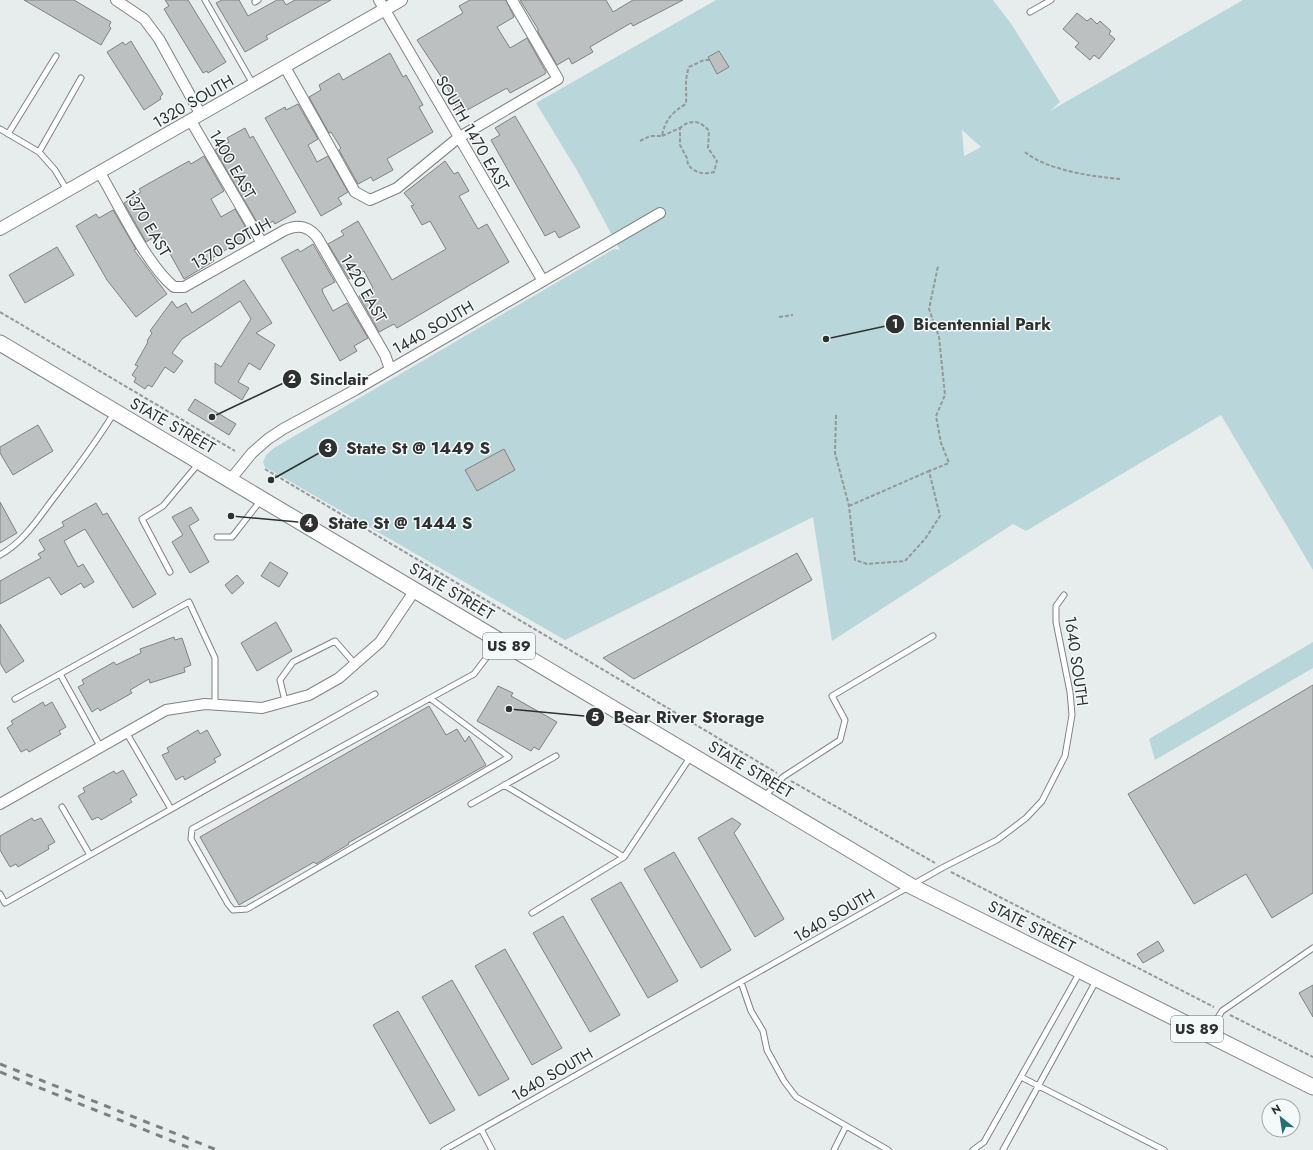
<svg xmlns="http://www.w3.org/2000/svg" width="1313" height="1150" font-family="Jost,sans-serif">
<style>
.green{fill:#b9d7da;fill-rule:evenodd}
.building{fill:#bcc0c1;stroke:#7e8283}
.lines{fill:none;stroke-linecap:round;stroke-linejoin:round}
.service-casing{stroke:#7f8383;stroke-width:7}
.minor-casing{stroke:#7f8383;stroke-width:12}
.tertiary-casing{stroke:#7f8383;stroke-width:14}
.primary-casing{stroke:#7f8383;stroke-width:17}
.path{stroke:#949898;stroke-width:2;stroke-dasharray:4 2;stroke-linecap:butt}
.service{stroke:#fff;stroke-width:5}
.minor{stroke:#fff;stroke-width:10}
.tertiary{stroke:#fff;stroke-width:12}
.primary{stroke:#fff;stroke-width:15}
.rail{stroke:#7d8080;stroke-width:3;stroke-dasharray:7 7;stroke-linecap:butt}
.labels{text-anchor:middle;stroke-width:3;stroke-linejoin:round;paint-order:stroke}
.shield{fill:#f4f9f9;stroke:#6a6d6d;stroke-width:1}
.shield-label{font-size:15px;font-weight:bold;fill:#2f3131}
.street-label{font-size:16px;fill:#2f3131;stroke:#f4f9f9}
.leader{fill:none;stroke:#2f3131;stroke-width:1.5}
.callout-dot{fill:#2f3131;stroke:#f4f9f9;stroke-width:1.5}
.mark-label{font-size:12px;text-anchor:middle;font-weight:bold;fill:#fff}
.callout-label{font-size:17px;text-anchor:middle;font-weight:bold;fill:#2f3131;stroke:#f4f9f9;stroke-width:3;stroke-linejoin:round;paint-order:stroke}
</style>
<rect width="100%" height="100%" fill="#e7ecec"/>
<path class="green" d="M 716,0 L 993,0 L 1012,25 L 1060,102 L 1050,111 L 1243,0 L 1313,0 L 1313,570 L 1221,415 L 1026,531 L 1013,524 L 832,641 L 813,517 L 565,640 L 265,467 L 263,462 L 266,455 L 274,448 L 614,249 L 620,250 L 578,172 L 536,103 ZM 962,130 L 981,147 L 964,156 Z
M 1313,642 L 1313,668 L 1155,760 L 1149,739 Z"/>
<path class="building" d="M 24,0 L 74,0 L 111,22 L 109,26 L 111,28 L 101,45 Z
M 165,0 L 188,0 L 226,62 L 208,73 L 207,71 L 203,73 L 164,9 L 169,6 Z
M 222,0 L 239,0 L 248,16 L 277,0 L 283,0 L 286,5 L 295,0 L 331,0 L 266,36 L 268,39 L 245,52 L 216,3 Z
M 470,0 L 506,0 L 514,17 L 497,27 L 510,48 L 527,38 L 546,72 L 545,74 L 510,93 L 507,88 L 460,114 L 444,81 L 417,40 L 463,13 L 459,6 Z
M 520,0 L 606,0 L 613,12 L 633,0 L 683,0 L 633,26 L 631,23 L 590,47 L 593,52 L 572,64 L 569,58 L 557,65 L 538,32 L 538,29 Z
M 1077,13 L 1087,21 L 1091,18 L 1097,24 L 1100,21 L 1111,31 L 1109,34 L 1115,39 L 1099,59 L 1094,55 L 1090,60 L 1075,47 L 1079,43 L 1063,29 Z
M 131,41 L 163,94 L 160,97 L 161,99 L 144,110 L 107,52 L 123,42 L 125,45 Z
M 719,51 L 729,67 L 717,74 L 708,57 Z
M 390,53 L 403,77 L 406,75 L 423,105 L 419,107 L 433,132 L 387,159 L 393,170 L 373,181 L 371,177 L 358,184 L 339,150 L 341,148 L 331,132 L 329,133 L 309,97 L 321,90 L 319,85 L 339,73 L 343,80 Z
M 298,104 L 318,139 L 308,145 L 317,162 L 328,156 L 348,192 L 338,198 L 342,204 L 321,216 L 265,118 L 285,107 L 286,110 Z
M 515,116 L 580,227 L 559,238 L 555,231 L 545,236 L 491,140 L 500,135 L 495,128 Z
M 245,128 L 250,138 L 253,136 L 296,212 L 275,224 L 273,221 L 261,229 L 215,150 L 229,142 L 227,138 Z
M 204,156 L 224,191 L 211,199 L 221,217 L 235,209 L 250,235 L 212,258 L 214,261 L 184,279 L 159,234 L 146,242 L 124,203 L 141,192 L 139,189 L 189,161 L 191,164 Z
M 445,161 L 454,174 L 458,172 L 469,191 L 459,196 L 478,229 L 487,224 L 509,262 L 397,328 L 394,324 L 379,332 L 359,296 L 373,288 L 364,271 L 349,279 L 328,244 L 344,235 L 341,231 L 358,221 L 392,280 L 446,249 L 430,221 L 422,225 L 411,206 L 414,205 L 404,193 Z
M 113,210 L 136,249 L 134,250 L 167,294 L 136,317 L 107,280 L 76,226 L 96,214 L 99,218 Z
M 313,244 L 335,282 L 322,289 L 323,293 L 333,311 L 347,303 L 368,338 L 354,346 L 357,351 L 340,361 L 281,258 L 298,249 L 300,252 Z
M 57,247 L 74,275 L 25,303 L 9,275 Z
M 244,280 L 272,323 L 256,333 L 275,345 L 260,370 L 249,363 L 238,382 L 249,388 L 242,400 L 215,383 L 215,363 L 221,367 L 251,319 L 240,301 L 182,339 L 172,353 L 183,361 L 174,373 L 165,367 L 152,387 L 148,385 L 145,389 L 134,382 L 136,378 L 132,375 L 138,366 L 135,365 L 148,342 L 147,341 L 152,333 L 150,331 L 172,301 L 177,308 L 186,303 L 192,313 Z
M 195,399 L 236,424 L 229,435 L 188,410 Z
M 38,425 L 53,451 L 13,475 L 0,453 L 0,447 Z
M 504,449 L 515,470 L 477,491 L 465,470 Z
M 0,502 L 17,533 L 0,543 Z
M 96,503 L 103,515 L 107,513 L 156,594 L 133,608 L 85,529 L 64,541 L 78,567 L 83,564 L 94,582 L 84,588 L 81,583 L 61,595 L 49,577 L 0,604 L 0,581 L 41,558 L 38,554 L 45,550 L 39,540 L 64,526 L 62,522 Z
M 191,507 L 199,520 L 189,526 L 209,562 L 190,573 L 172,542 L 183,535 L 172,517 Z
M 797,553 L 812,580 L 634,679 L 603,658 Z
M 270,562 L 288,573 L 279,587 L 261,576 Z
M 237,575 L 244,583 L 232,594 L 225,585 Z
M 276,622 L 292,651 L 257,671 L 241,643 Z
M 0,624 L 24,661 L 6,673 L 0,663 Z
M 174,637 L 175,640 L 182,638 L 191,665 L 184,668 L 185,672 L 150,683 L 149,679 L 130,690 L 132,693 L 100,711 L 98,708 L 92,712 L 78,687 L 84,684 L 82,680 L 114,662 L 116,665 L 141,653 L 140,649 Z
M 1313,685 L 1313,893 L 1272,918 L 1246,874 L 1194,904 L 1128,794 Z
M 498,686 L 513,693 L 511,696 L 557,722 L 539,750 L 534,747 L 531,751 L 477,721 Z
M 43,702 L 45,706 L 52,702 L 66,727 L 59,731 L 61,734 L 29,752 L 27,749 L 21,752 L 7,728 L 13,724 L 11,721 Z
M 429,706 L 446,735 L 457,729 L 465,742 L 469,736 L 486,765 L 348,843 L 349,844 L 316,864 L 314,862 L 239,905 L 200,837 Z
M 198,730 L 200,734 L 207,730 L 221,755 L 214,759 L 216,762 L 204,769 L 185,780 L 183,776 L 176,780 L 162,755 L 169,752 L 167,748 Z
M 123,770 L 137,795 L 130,799 L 132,802 L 101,820 L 98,817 L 92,820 L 78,796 L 85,792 L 83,788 L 114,771 L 116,774 Z
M 32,818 L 34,821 L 41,818 L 55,842 L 48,846 L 49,849 L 18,867 L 16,864 L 10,867 L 0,850 L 0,836 Z
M 732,818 L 741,824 L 734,833 L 784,919 L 755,937 L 698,838 Z
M 674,852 L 731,950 L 701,968 L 644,869 Z
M 621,882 L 678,981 L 648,998 L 591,899 Z
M 563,916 L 620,1015 L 590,1032 L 533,933 Z
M 1158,941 L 1164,951 L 1143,963 L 1137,954 Z
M 505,949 L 562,1048 L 532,1065 L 475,966 Z
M 452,980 L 509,1079 L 479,1096 L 422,997 Z
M 1313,985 L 1313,1017 L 1299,993 Z
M 398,1011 L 455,1110 L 430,1124 L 373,1025 Z"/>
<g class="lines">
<g class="service-casing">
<path id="service" d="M 205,0 L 253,84
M 255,2 L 258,0
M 1030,12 L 1051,0
M 0,129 L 39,152 L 55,170 L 67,190
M 8,134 L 56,56
M 39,152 L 81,78
M 217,537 L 232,537 L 261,500
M 0,555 C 25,541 39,517 56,495 C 77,468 96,442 114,413
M 170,572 L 142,519 L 163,506 L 199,463
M 60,674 L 100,746
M 15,699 L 189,602 L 215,658 L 215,704
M 431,699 L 509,757 L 247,909 L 233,910 L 228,904 L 191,839 L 192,829 L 474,674 L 499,641
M 285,701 L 280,680 L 293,662 L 335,641 L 355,664
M 126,732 L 171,809
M 504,785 L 624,857 L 532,913
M 764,797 L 783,777 L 840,740 L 845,720 L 832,696 L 933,636
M 471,804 L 556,756
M 62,807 L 90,855
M 624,857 L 691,756
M 0,894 L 5,903 L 375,694
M 741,982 L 751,1011 L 763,1031 L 767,1050 L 784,1081 L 796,1097 L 888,1150
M 1208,1034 L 1222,1011 L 1313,948
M 1021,1077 L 1164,1150
M 481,1129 L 492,1150
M 444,1150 L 942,868 L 997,840 L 1026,818 L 1042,801 L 1065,756 L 1072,715 L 1070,692 L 1056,622 L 1056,606 L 1064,595
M 834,1150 L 846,1126
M 973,1150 L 984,1142 L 1080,972
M 1003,1150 L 1096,981"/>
</g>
<g class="minor-casing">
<path id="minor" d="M 116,0 L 144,19 L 159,39 L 201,115
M 379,0 L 543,281
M 285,67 L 355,192 L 370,200 L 397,188 L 458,138 L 558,79 L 512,0
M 191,121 L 262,243
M 100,173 C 119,205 146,264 174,287 L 184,287 L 285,230 C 298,224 308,226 317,237 L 385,355 L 390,369
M 230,480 L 252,453 L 268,439 L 283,429 L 355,390 L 660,213
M 0,804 L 166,710 L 205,704 L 262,708 L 309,695 L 339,678 L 380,642 L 415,590"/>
</g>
<g class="tertiary-casing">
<path id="tertiary" d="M 0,229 L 401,0"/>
</g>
<g class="primary-casing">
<path id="primary" d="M 0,343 L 911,886 L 1313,1087"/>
</g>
<path class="path" d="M 662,136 L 680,128 L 680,145 L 687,158 L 688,165 C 696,173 703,175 714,172 L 717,161 L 708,148 L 709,131 C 700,120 690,119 680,128
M 640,141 L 650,136 L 662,136 C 665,120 672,112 686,104 C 687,90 684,81 689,67 L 704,60 L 709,60
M 1025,152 C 1046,170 1094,177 1121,179
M 0,312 L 235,451
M 779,317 L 793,315
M 836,415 L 835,453 L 849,506 L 855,560 L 867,564 L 905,561 L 925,539 L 940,516 L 929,471 L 949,463 L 941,443 L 936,416 L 945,395 L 939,337 L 929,309 L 938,266
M 265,469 L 777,773
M 849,506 L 929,471
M 791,781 L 935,863
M 951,872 L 1214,1007
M 1230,1015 L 1313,1057"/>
<use href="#service" class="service"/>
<use href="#minor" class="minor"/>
<use href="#tertiary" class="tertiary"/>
<use href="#primary" class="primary"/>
<path class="rail" d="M 0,1064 L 217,1150
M 0,1072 L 195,1150"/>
</g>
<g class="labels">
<g class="shield">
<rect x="483" y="633" width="52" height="26" rx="3"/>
<rect x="1171" y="1016" width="52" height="26" rx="3"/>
</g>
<g class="shield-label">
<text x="509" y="651">US 89</text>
<text x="1197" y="1034">US 89</text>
</g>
<g class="street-label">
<text transform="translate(193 101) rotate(-30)" y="6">1320 SOUTH</text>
<text transform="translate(473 133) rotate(60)" y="6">SOUTH 1470 EAST</text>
<text transform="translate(233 164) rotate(60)" y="6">1400 EAST</text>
<text transform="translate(148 223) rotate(59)" y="6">1370 EAST</text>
<text transform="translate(231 243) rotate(-29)" y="6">1370 SOTUH</text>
<text transform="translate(364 288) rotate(60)" y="6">1420 EAST</text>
<text transform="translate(433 327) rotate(-30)" y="6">1440 SOUTH</text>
<text transform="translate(173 425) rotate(30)" y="6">STATE STREET</text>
<text transform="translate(452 591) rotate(31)" y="6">STATE STREET</text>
<text transform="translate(1077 661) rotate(82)" y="6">1640 SOUTH</text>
<text transform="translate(751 769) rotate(31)" y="6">STATE STREET</text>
<text transform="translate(834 915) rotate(-30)" y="6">1640 SOUTH</text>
<text transform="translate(1032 926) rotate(27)" y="6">STATE STREET</text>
<text transform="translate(552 1074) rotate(-30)" y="6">1640 SOUTH</text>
</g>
</g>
<path class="leader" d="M826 339L895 324M212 417L292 379M271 480L328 448M231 516L309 523M509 709L595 717"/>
<g class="callout-dot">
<circle cx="826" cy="339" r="4"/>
<circle cx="212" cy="417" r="4"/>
<circle cx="271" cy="480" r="4"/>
<circle cx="231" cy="516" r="4"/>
<circle cx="509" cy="709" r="4"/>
<circle cx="895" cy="324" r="10"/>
<circle cx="292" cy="379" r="10"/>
<circle cx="328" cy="448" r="10"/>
<circle cx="309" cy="523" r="10"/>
<circle cx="595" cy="717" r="10"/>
</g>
<g class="mark-label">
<text x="895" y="328">1</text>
<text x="292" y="383">2</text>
<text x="328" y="452">3</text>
<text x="309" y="527">4</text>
<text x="595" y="721">5</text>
</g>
<g class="callout-label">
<text x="982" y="330">Bicentennial Park</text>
<text x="339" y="385">Sinclair</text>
<text x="418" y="454">State St @ 1449 S</text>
<text x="400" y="529">State St @ 1444 S</text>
<text x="689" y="723">Bear River Storage</text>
</g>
<g transform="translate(1281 1118) rotate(330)"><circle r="19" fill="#f4f9f9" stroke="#a5a9a9"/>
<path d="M0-3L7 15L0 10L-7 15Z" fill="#246f76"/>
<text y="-6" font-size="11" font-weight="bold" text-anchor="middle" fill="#2f3131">N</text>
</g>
</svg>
